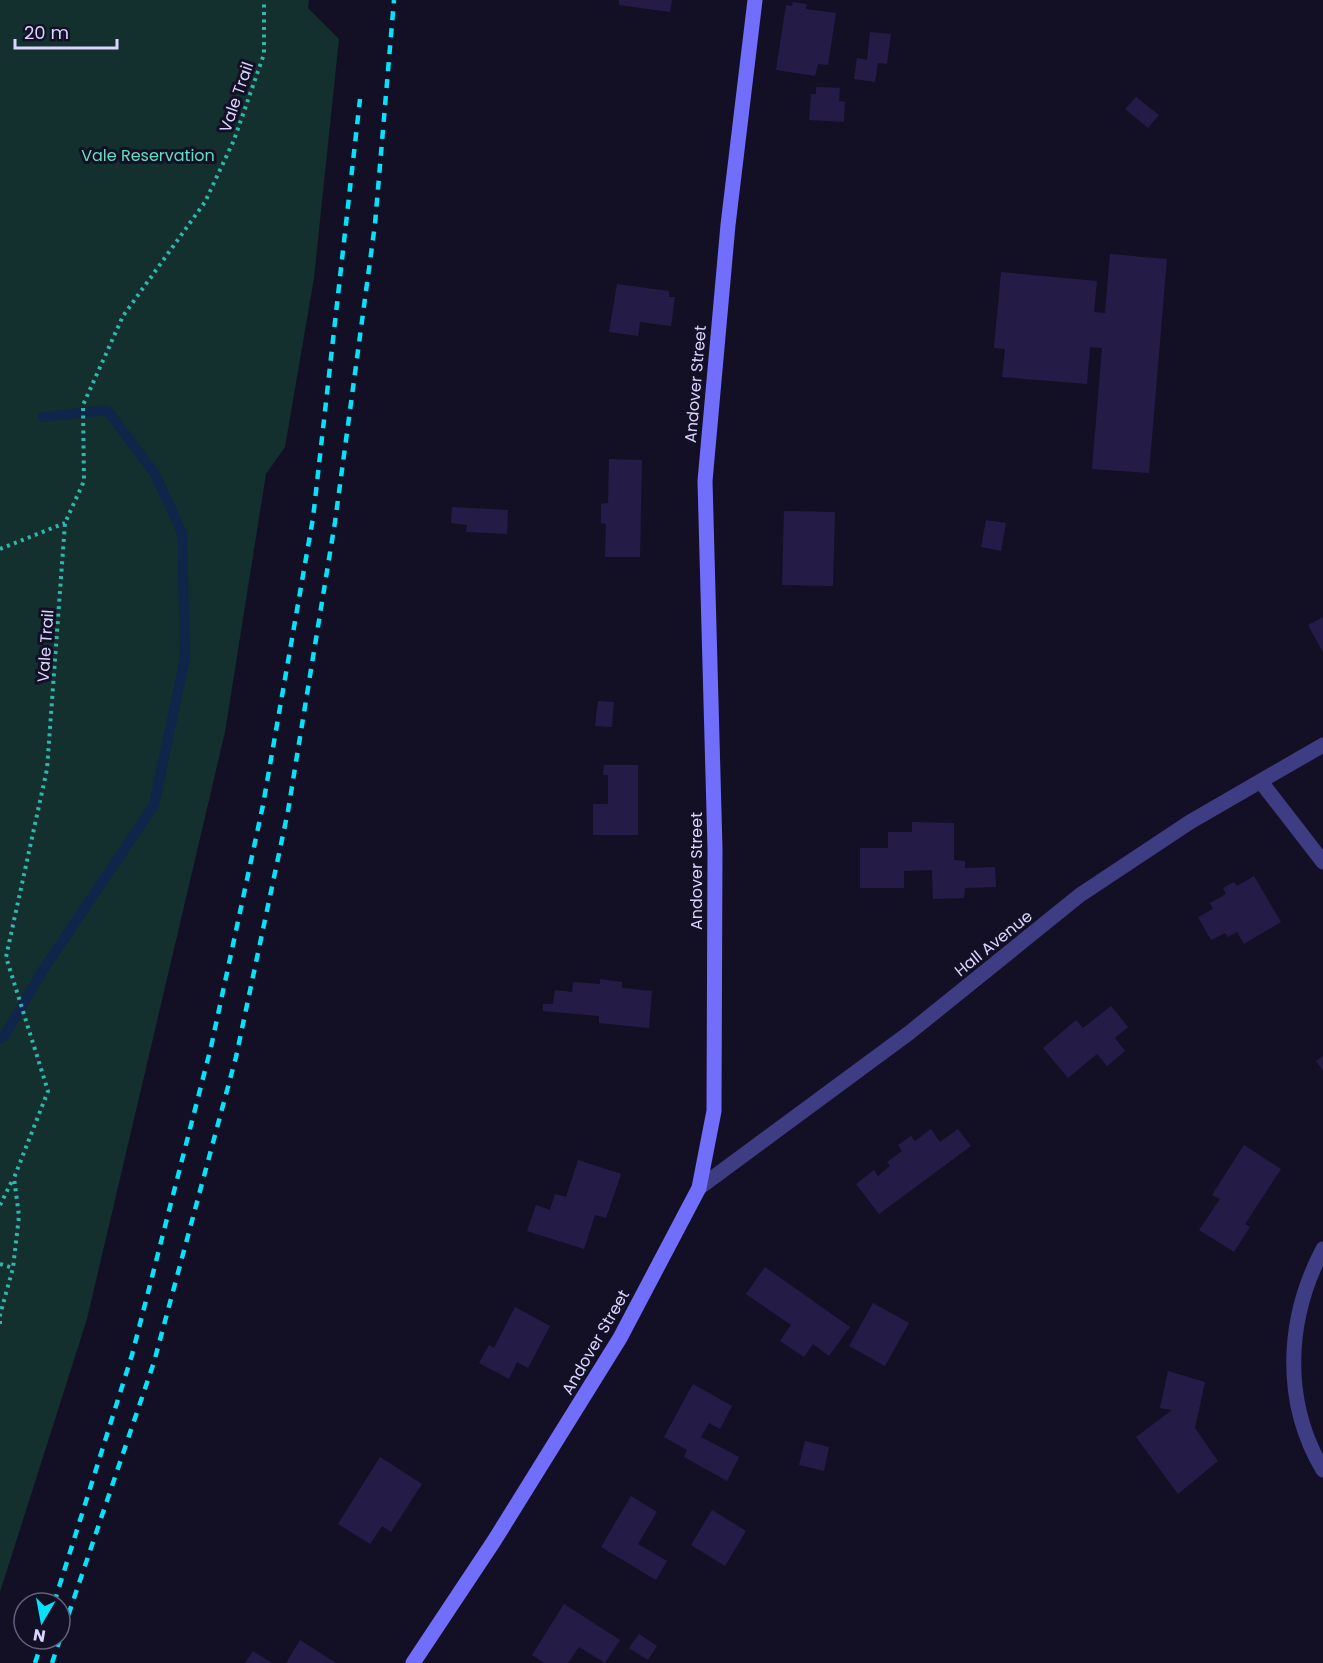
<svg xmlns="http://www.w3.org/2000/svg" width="1323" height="1663" font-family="Poppins,sans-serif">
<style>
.green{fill:#132f2e}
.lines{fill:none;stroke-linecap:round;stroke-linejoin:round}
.stream{stroke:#0f264a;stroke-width:10}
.building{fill:#241c46}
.path{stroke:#32b5ad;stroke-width:4;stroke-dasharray:3 4.5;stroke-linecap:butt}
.minor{stroke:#3e3c83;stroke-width:15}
.secondary{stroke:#726efc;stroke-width:15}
.rail{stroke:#06e2f9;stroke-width:4.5;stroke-dasharray:9 8;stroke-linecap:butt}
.labels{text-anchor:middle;stroke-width:6;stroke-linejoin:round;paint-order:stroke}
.street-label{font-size:16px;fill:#dad5fe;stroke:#131026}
.park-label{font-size:16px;fill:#62ddbe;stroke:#131026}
</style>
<rect width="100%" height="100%" fill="#131026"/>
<path class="green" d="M 0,0 L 309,0 L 308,8 L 339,39 L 314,278 L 285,447 L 266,474 L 225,732 L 87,1319 L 0,1592 Z"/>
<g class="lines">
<path class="stream" d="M 0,1039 L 5,1035 L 43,970 L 154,805 L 185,658 L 182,533 L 155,474 L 107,410 L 43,417"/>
</g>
<path class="building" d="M 619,0 L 672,0 L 670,12 L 619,5 Z
M 793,2 L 807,4 L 806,9 L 836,13 L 828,65 L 818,64 L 815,76 L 776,70 L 786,5 L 792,6 Z
M 870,32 L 891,34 L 887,64 L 878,63 L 875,82 L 854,79 L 857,58 L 867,60 Z
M 816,87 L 840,88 L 839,101 L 845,102 L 844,122 L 809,120 L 811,94 L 816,94 Z
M 1136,97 L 1159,115 L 1148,128 L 1125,109 Z
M 1110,254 L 1167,259 L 1149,473 L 1092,469 L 1102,348 L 1090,347 L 1087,384 L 1002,377 L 1005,349 L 994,348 L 1001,272 L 1097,281 L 1094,312 L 1105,313 Z
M 617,284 L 669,291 L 669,297 L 675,297 L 671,326 L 640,322 L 638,336 L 609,332 Z
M 609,459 L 642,460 L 640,557 L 605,557 L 606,524 L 601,523 L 601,504 L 608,503 Z
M 452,507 L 508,510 L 507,534 L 466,532 L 467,525 L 451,523 Z
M 784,511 L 835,512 L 833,586 L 782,585 Z
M 986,520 L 1006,523 L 1001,551 L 981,547 Z
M 1323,617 L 1323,652 L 1308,625 Z
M 598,701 L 614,702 L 612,727 L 595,726 Z
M 604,765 L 638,765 L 638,835 L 593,835 L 593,804 L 608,804 L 608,775 L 603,775 Z
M 912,822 L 954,823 L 954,860 L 965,861 L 965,868 L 995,867 L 996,887 L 965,888 L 964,898 L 933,899 L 932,870 L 904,871 L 904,888 L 860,888 L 860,848 L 888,848 L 888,832 L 912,832 Z
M 1254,876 L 1281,922 L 1244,944 L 1237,932 L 1228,937 L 1225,933 L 1211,940 L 1198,917 L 1213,909 L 1210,903 L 1226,894 L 1223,888 L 1234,882 L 1237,886 Z
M 600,979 L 622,982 L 622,988 L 652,991 L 649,1028 L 599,1023 L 599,1016 L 543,1011 L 543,1004 L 553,1004 L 555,990 L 572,992 L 573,982 L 600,984 Z
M 1111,1006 L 1128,1027 L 1115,1038 L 1125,1051 L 1107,1066 L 1097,1054 L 1068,1078 L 1043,1048 L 1076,1020 L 1083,1028 Z
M 1323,1056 L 1323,1071 L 1316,1061 Z
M 931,1129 L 940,1142 L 958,1129 L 971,1146 L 879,1214 L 856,1184 L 874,1170 L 878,1176 L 890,1166 L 887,1162 L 902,1151 L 898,1145 L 911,1136 L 915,1141 Z
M 1244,1145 L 1281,1169 L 1245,1224 L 1250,1227 L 1234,1252 L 1199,1230 L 1220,1199 L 1212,1195 Z
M 578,1160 L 621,1174 L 606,1218 L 595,1215 L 584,1249 L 527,1231 L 536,1205 L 550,1210 L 555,1194 L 566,1197 Z
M 765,1267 L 850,1327 L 829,1356 L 813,1344 L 804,1357 L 780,1341 L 791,1325 L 746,1294 Z
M 873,1303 L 909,1323 L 885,1366 L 849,1346 Z
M 515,1307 L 550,1326 L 528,1368 L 517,1362 L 509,1379 L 479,1363 L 489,1345 L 494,1348 Z
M 1168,1371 L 1205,1382 L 1195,1428 L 1218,1461 L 1178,1494 L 1136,1437 L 1172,1410 L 1160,1408 Z
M 693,1384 L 732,1406 L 720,1429 L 709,1423 L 701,1437 L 739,1457 L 727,1481 L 684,1457 L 687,1450 L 664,1437 Z
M 805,1441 L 829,1447 L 824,1471 L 799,1465 Z
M 380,1457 L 422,1484 L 391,1532 L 382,1526 L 370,1544 L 338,1524 Z
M 631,1496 L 657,1512 L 638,1544 L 667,1561 L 656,1580 L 601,1547 Z
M 712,1510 L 746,1531 L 725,1566 L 691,1545 Z
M 564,1604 L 620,1640 L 605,1663 L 579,1647 L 568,1663 L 544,1663 L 532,1655 Z
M 639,1634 L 657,1646 L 648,1660 L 629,1648 Z
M 300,1640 L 336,1663 L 286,1663 Z
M 253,1651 L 272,1663 L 245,1663 Z"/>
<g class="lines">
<path class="path" d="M 0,549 L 65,523
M 0,1205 L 13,1179
M 0,1264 L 13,1268
M 0,1324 L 0,1315 L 13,1268 L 19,1216 L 14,1178 L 48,1091 L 6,957 L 47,769 L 65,523 L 84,481 L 83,405 L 123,316 L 205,202 L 234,140 L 264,54 L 264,0"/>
<path class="minor" d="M 1261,782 L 1323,862
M 699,1188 L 909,1033 L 1080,895 L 1190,822 L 1323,745
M 1323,1249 C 1286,1319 1282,1401 1323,1470"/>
<path class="secondary" d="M 413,1663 L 494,1541 L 620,1338 L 699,1188 L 714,1111 L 715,849 L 705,481 L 728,225 L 755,0"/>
<path class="rail" d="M 54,1603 L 132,1355 L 211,1047 L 263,805 L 313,518 L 360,99
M 35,1663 L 43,1639
M 52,1663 L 154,1362 L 236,1057 L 288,811 L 335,522 L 375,224 L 394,0"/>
</g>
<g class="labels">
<g class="street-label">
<text transform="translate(236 97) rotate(-71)" y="6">Vale Trail</text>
<text transform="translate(695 384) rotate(-85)" y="6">Andover Street</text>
<text transform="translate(45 646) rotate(-86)" y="6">Vale Trail</text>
<text transform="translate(696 871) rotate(-90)" y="6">Andover Street</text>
<text transform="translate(993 943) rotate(-39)" y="6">Hall Avenue</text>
<text transform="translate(595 1342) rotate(-60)" y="6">Andover Street</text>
</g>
<g class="park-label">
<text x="148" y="161">Vale Reservation</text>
</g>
</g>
<g transform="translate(42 1621) rotate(190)"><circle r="28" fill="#131026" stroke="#635f7c" stroke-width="1.5"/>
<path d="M0-4.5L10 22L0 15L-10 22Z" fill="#06e2f9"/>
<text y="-9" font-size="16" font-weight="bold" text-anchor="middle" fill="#dad5fe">N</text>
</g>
<path d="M15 39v9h102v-9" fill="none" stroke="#dad5fe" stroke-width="3"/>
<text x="24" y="39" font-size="18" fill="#dad5fe" stroke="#131026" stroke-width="4.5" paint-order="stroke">20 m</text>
</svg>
